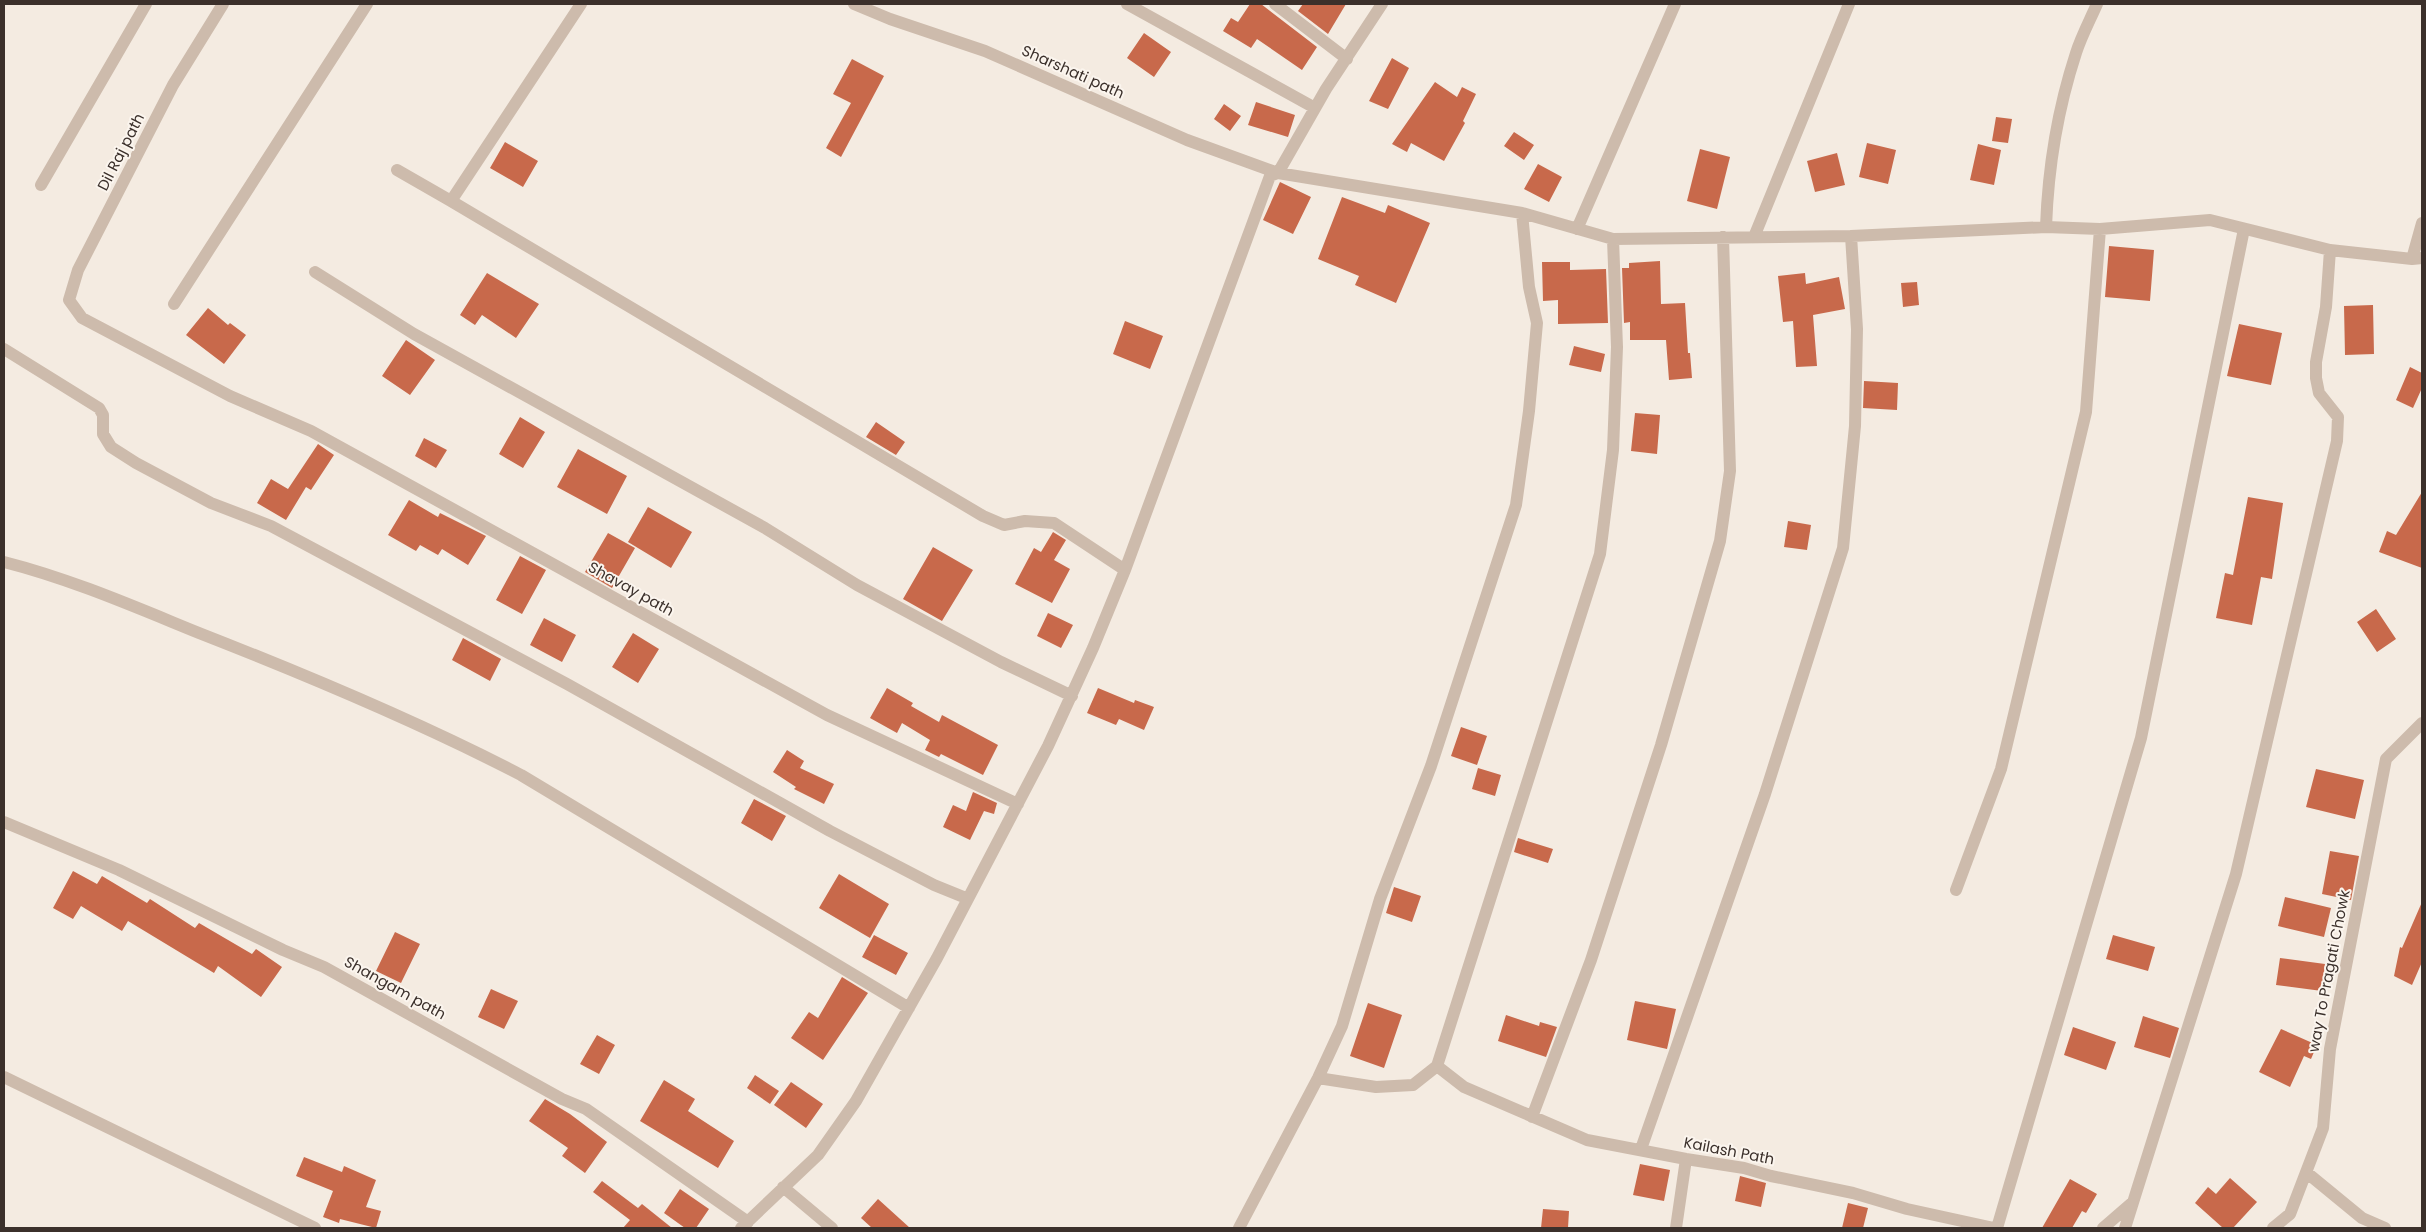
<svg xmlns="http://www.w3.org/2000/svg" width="2426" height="1232" font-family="Poppins,sans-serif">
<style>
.building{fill:#c8694b}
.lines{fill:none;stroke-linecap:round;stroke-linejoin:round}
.street{stroke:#cdbbac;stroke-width:12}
.labels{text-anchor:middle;stroke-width:4;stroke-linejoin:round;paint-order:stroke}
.street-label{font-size:15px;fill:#3b302b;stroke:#fbf5ee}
</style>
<rect width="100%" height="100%" fill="#f4ebe1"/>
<path class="building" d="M 1250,4 L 1261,4 L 1317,47 L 1302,70 L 1257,39 L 1251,48 L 1223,31 L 1231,18 L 1238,22 Z
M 1303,4 L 1346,4 L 1328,34 L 1298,11 Z
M 1144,33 L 1171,52 L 1154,77 L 1127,58 Z
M 1392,58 L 1409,68 L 1388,109 L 1369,101 Z
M 852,59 L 884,76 L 841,157 L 826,148 L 851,103 L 833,94 Z
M 1435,82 L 1457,97 L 1462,87 L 1476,94 L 1463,121 L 1465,123 L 1444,161 L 1411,143 L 1407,152 L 1392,144 Z
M 1256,102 L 1295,115 L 1288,137 L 1248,125 Z
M 1224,104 L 1241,116 L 1230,131 L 1214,119 Z
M 1996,117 L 2012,119 L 2008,143 L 1992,141 Z
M 1514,132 L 1534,145 L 1524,160 L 1504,146 Z
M 505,142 L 538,161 L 523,187 L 490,168 Z
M 1867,143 L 1896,150 L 1888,184 L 1859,177 Z
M 1978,144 L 2001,150 L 1994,185 L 1970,180 Z
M 1700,149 L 1730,157 L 1717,209 L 1687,201 Z
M 1837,153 L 1845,185 L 1815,192 L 1807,161 Z
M 1538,164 L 1562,177 L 1549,202 L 1524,189 Z
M 1280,182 L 1311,197 L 1293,234 L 1263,220 Z
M 1342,197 L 1385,213 L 1388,205 L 1430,223 L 1396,303 L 1355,285 L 1359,276 L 1318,259 Z
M 2109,246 L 2154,250 L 2150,301 L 2105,297 Z
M 1660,261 L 1661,304 L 1685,303 L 1688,353 L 1690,353 L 1692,378 L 1669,380 L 1666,340 L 1630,340 L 1630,322 L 1624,323 L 1622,268 L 1629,268 L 1629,263 Z
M 1542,262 L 1570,262 L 1570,270 L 1606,269 L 1608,323 L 1558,324 L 1558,300 L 1543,301 Z
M 487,273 L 539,304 L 516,338 L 482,315 L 475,325 L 460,315 Z
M 1805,273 L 1806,284 L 1839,277 L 1845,309 L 1813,315 L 1817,366 L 1796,367 L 1793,321 L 1783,322 L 1778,276 Z
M 1917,282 L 1919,305 L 1903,307 L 1901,283 Z
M 2373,305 L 2374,354 L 2345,355 L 2344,306 Z
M 208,308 L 228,325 L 230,323 L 246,335 L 224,364 L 186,335 Z
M 1125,321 L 1163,336 L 1150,369 L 1113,354 Z
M 2239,324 L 2282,333 L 2271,385 L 2227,376 Z
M 406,340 L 435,360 L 410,395 L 382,376 Z
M 1574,346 L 1605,354 L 1601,372 L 1569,365 Z
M 2410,367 L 2422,373 L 2422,388 L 2413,408 L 2396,400 Z
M 1864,381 L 1898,383 L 1897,410 L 1863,408 Z
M 1635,413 L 1660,415 L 1657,454 L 1631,451 Z
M 520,417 L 545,432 L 523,468 L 499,454 Z
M 876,422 L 905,442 L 896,455 L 866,437 Z
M 424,438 L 447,450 L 436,468 L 415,456 Z
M 318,444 L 334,455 L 311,490 L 306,487 L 286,520 L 257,503 L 271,479 L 288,489 Z
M 578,449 L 627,476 L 607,514 L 557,487 Z
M 2422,492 L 2422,568 L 2379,552 L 2387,531 L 2396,535 Z
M 2248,497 L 2283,503 L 2272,579 L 2261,577 L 2252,625 L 2216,618 L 2225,573 L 2233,575 Z
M 409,500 L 438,517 L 440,513 L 486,536 L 468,565 L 442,549 L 438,555 L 420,545 L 416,551 L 388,535 Z
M 648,507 L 692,532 L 671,568 L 628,542 Z
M 1788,521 L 1811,525 L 1807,550 L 1784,547 Z
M 1053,532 L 1066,540 L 1054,560 L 1070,569 L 1052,603 L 1015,584 L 1034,548 L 1041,552 Z
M 608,533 L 635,548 L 612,588 L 585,572 Z
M 933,547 L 973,570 L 942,621 L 903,599 Z
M 520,556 L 546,570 L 522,614 L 496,600 Z
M 2376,609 L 2396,639 L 2377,652 L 2357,622 Z
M 1048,613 L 1073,625 L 1061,648 L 1037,636 Z
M 544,618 L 576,635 L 562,662 L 530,645 Z
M 633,633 L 659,649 L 638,683 L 612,667 Z
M 463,638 L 501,659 L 490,681 L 452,660 Z
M 887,688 L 913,703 L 911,706 L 939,722 L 942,715 L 998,745 L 983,775 L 941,754 L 939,757 L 925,750 L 930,740 L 902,723 L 897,733 L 870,718 Z
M 1098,688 L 1134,703 L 1135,700 L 1154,707 L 1144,730 L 1119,719 L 1116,725 L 1087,713 Z
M 1461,727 L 1487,736 L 1477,765 L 1451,756 Z
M 787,750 L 804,761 L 800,768 L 834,784 L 824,804 L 794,789 L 796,787 L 773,772 Z
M 1478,768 L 1501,775 L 1495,796 L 1472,789 Z
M 2316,769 L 2364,780 L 2355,819 L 2306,807 Z
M 973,792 L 997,803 L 994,814 L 984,811 L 970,840 L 943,827 L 953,805 L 966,811 Z
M 754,799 L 786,816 L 772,841 L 741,823 Z
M 1518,838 L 1553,849 L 1548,863 L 1514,852 Z
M 2330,851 L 2359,856 L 2351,900 L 2322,894 Z
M 73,871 L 97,884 L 102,876 L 147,903 L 150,899 L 195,928 L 199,923 L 252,954 L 256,949 L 282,967 L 261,997 L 218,966 L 214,973 L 128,921 L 122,931 L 81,906 L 73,919 L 53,908 Z
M 839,874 L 889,904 L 870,938 L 819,908 Z
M 1394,887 L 1421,896 L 1412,922 L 1386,913 Z
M 2285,897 L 2331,908 L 2324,937 L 2278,926 Z
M 2422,902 L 2422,962 L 2412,985 L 2394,976 L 2400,947 L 2402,948 Z
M 395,932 L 420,944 L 401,983 L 376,971 Z
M 874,935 L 908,953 L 896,975 L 862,957 Z
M 2113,935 L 2155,947 L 2148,971 L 2106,959 Z
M 2280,958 L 2325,964 L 2322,991 L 2276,985 Z
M 842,977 L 868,993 L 823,1060 L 791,1038 L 809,1012 L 818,1018 Z
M 491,989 L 518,1001 L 504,1029 L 478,1017 Z
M 1635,1001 L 1676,1009 L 1667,1049 L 1627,1040 Z
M 1368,1003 L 1402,1015 L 1384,1068 L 1350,1056 Z
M 1506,1015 L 1539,1026 L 1540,1022 L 1557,1027 L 1546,1057 L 1498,1041 Z
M 2143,1016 L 2179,1028 L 2170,1058 L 2134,1047 Z
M 2073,1027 L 2116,1042 L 2106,1070 L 2064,1055 Z
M 2281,1029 L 2317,1045 L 2311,1059 L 2304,1056 L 2290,1087 L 2259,1072 Z
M 597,1035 L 615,1045 L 599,1074 L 580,1064 Z
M 755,1075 L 779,1091 L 770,1104 L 747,1088 Z
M 664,1080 L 695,1099 L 688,1111 L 734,1141 L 718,1168 L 640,1121 Z
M 791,1082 L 823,1104 L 806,1128 L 774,1105 Z
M 545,1099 L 570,1114 L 607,1142 L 585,1173 L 562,1156 L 568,1148 L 529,1121 Z
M 304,1157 L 342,1172 L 344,1166 L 376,1180 L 366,1207 L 381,1211 L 376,1228 L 340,1219 L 339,1223 L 323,1217 L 333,1191 L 296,1176 Z
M 1640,1164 L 1670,1170 L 1664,1201 L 1633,1195 Z
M 1740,1176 L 1766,1183 L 1761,1207 L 1735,1201 Z
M 2230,1178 L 2257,1202 L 2233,1228 L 2223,1228 L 2195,1203 L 2208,1187 L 2216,1194 Z
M 2070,1179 L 2097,1194 L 2086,1213 L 2082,1211 L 2072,1228 L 2042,1228 Z
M 602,1181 L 638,1208 L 642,1204 L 672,1228 L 623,1228 L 630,1220 L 593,1192 Z
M 680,1189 L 709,1209 L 696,1228 L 685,1228 L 664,1213 Z
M 878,1199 L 910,1228 L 872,1228 L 861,1218 Z
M 1848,1203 L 1868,1208 L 1863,1228 L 1842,1228 Z
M 1543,1209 L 1569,1211 L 1568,1228 L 1541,1228 Z"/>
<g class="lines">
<path class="street" d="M 223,4 L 173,85 L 78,270 L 69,300 L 82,318 L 230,396 L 311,431 L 827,715 L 1018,804
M 581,4 L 451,201 L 983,516 L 1004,525 L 1025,521 L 1054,523 L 1125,570
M 854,4 L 890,19 L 985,51 L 1187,140 L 1278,173 L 1522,213 L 1613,239 L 1851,236 L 2046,227 L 2100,229 L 2210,220 L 2330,250 L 2412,259 L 2422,258
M 1127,4 L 1315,108
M 1275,4 L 1347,59
M 397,170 L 451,201
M 41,185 L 146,4
M 2046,227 C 2048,170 2058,108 2076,53 C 2081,37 2090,20 2097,4
M 1577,229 L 1675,4
M 1754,237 L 1849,4
M 2412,259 L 2422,223
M 315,272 L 414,334 L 765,528 L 857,585 L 1001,662 L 1072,696
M 174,304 L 367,4
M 4,349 L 99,408 L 103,415 L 103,434 L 111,447 L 136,463 L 211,503 L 271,526 L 567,684 L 830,831 L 934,885 L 966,898
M 4,562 C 71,579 135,607 199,633 C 309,676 417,721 521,775 L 909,1008
M 4,822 L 119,870 L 283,950 L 324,967 L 562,1099 L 586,1109 L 748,1222
M 1956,890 L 2001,769 L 2086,412 L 2100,229
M 1437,1066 L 1464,1087 L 1587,1140 L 1686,1159 L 1744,1168 L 1771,1176 L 1853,1193 L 1907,1209 L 1994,1228
M 4,1077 L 315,1228
M 1318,1078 L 1376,1087 L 1413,1085 L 1437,1066 L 1600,554 L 1613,450 L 1617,347 L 1613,239
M 1532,1117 L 1591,960 L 1661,745 L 1720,541 L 1730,471 L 1723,237
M 1641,1149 L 1765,794 L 1843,548 L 1855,426 L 1857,329 L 1851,236
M 2306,1172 L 2362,1218 L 2385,1228
M 783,1187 L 832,1228
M 741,1228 L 818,1155 L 856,1101 L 937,958 L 1048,746 L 1093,648 L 1125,570 L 1270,176 L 1278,173 L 1326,89 L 1382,4
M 1239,1228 L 1318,1078 L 1342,1026 L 1380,899 L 1431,766 L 1516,505 L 1529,411 L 1537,323 L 1529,287 L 1522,213
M 1676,1228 L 1686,1159
M 1997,1228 L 2141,738 L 2244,229
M 2103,1228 L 2133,1202
M 2125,1228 L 2236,874 L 2337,441 L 2338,417 L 2319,393 L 2316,378 L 2316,362 L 2326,307 L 2330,250
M 2273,1228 L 2290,1214 L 2323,1128 L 2330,1049 L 2386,759 L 2422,723"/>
</g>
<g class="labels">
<g class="street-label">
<text transform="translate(1073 72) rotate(24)" y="5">Sharshati path</text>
<text transform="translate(121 152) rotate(-63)" y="5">Dil Raj path</text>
<text transform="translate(631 589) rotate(29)" y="5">Shavay path</text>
<text transform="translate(2329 971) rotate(-79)" y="5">way To Pragati Chowk</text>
<text transform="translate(395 988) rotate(29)" y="5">Shangam path</text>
<text transform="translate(1729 1151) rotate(11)" y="5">Kailash Path</text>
</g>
</g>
<rect width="2426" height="1232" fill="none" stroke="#3b302b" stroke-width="10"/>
</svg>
